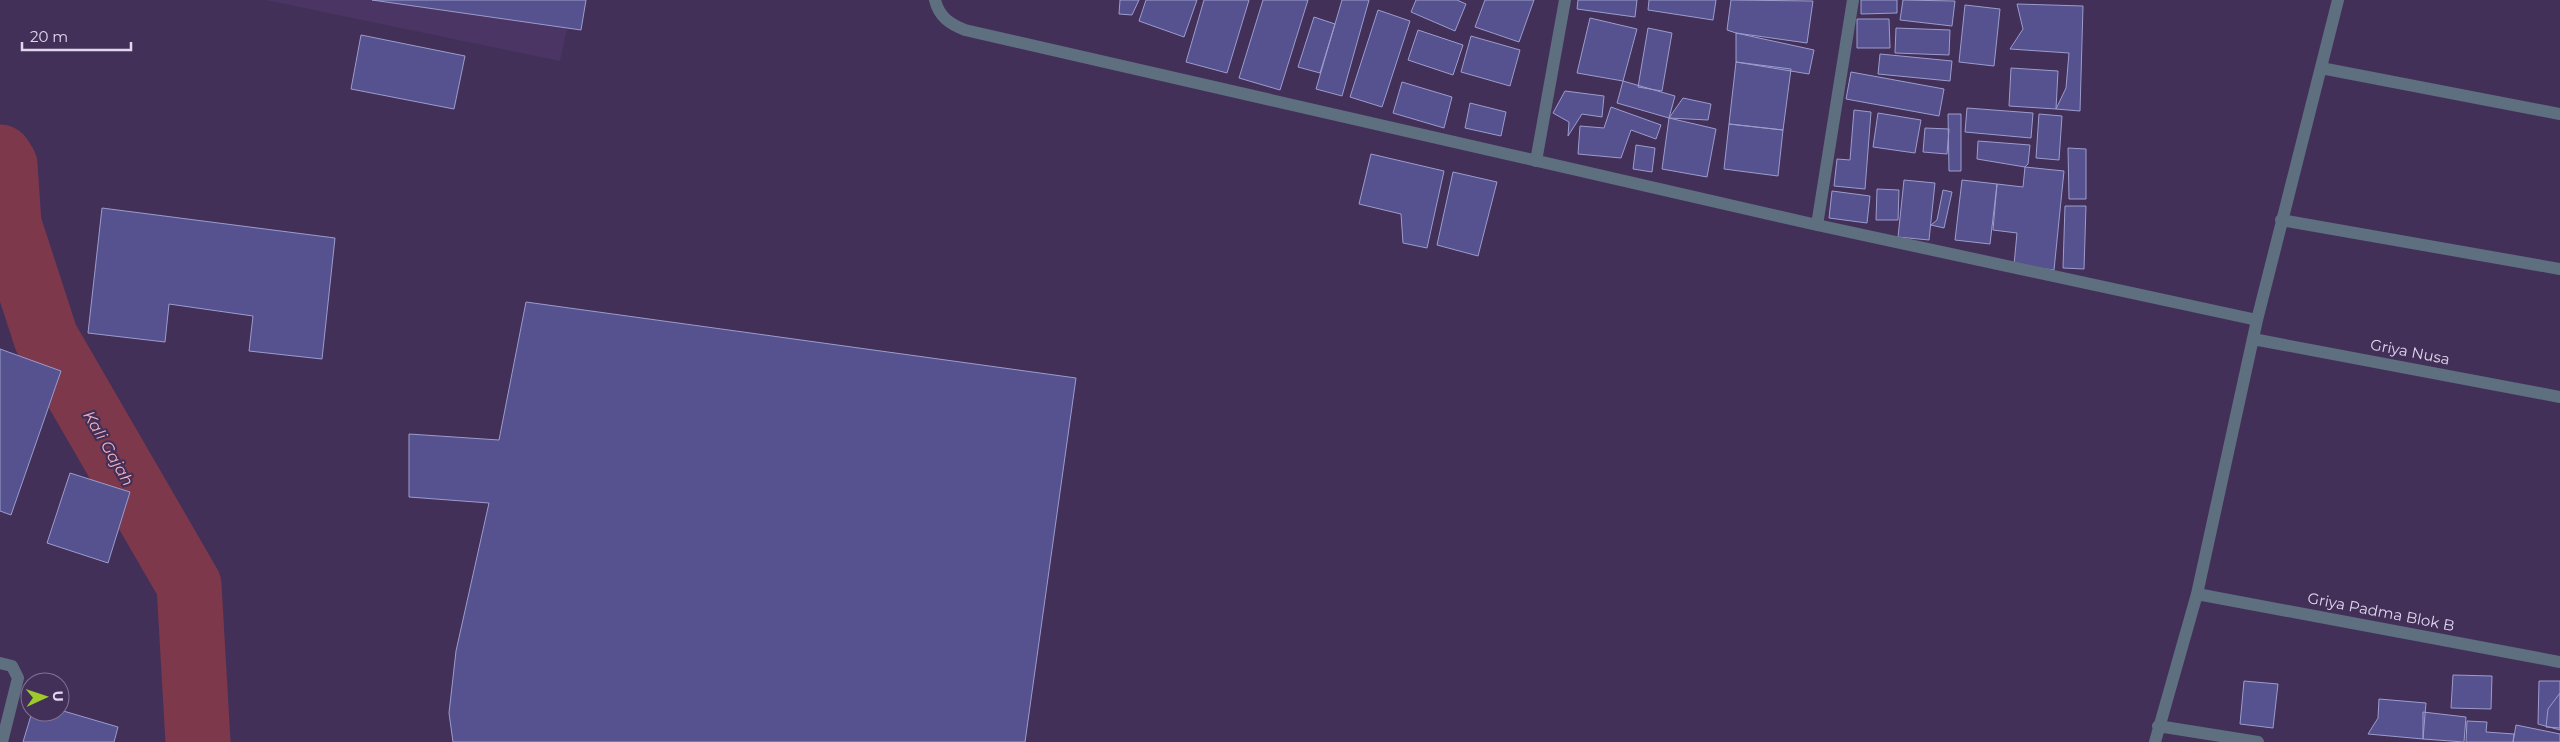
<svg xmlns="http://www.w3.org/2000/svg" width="2560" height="742" font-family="Montserrat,sans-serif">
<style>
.built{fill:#4b3564}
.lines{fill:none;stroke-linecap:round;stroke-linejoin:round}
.river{stroke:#7d384b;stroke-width:65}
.building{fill:#55528f;stroke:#9c9ccd}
.minor{stroke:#5e6f7f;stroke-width:12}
.labels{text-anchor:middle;stroke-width:4.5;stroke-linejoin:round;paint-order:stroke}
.street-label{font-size:15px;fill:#e0d6ef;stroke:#433058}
.water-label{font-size:16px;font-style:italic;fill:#f4b4c2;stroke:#433058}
</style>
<rect width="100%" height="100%" fill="#433058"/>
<path class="built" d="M 266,0 L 573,0 L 560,61 Z"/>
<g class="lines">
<path class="river" d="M 0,157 L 5,165 L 9,224 L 46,338 L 189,585 L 198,742"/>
</g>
<path class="building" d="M 372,0 L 586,0 L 581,30 Z
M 1120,0 L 1139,0 L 1132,15 L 1119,14 Z
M 1146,0 L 1197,0 L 1184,37 L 1139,21 Z
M 1204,0 L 1249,0 L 1227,73 L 1186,62 Z
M 1263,0 L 1308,0 L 1280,90 L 1239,78 Z
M 1342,0 L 1369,0 L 1342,96 L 1316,89 Z
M 1416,0 L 1457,0 L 1466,4 L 1455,31 L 1411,12 Z
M 1485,0 L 1534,0 L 1519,42 L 1475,27 Z
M 1578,0 L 1637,0 L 1635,17 L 1577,9 Z
M 1649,0 L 1716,0 L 1713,20 L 1648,10 Z
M 1731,0 L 1813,1 L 1807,43 L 1736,33 L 1727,30 Z
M 1861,0 L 1897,0 L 1897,13 L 1861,14 Z
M 1903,0 L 1955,1 L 1952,26 L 1900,20 Z
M 2017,4 L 2083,6 L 2080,111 L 2056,109 L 2066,88 L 2069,53 L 2010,49 L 2023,29 Z
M 1965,5 L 2000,9 L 1994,66 L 1959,62 Z
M 1378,10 L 1410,21 L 1382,107 L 1350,97 Z
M 1314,17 L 1335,24 L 1320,73 L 1298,67 Z
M 1590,18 L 1637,29 L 1623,81 L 1577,73 Z
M 1857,19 L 1889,19 L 1890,48 L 1857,48 Z
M 1648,28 L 1672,33 L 1662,91 L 1638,87 Z
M 1896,28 L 1950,30 L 1949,55 L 1895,53 Z
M 1418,30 L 1463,45 L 1453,75 L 1408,60 Z
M 1736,33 L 1814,50 L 1809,74 L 1736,62 Z
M 361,35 L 465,56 L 454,109 L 351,89 Z
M 1471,36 L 1520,50 L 1510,86 L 1461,72 Z
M 1880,54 L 1952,61 L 1950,81 L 1878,74 Z
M 1736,62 L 1791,69 L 1783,130 L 1729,124 Z
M 2011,68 L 2058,71 L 2056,109 L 2009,106 Z
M 1851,72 L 1944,89 L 1939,116 L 1846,99 Z
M 1623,81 L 1675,96 L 1669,118 L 1617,103 Z
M 1402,82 L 1452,97 L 1444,128 L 1393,113 Z
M 1565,91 L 1604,96 L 1602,117 L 1582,114 L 1568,136 L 1569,122 L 1553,113 Z
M 1683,98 L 1711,104 L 1708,120 L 1669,118 Z
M 1470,103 L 1506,112 L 1501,136 L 1465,128 Z
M 1611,107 L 1661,125 L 1656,139 L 1631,130 L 1621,158 L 1578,154 L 1580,126 L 1604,128 Z
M 1967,108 L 2033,113 L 2031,138 L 1965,132 Z
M 1854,110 L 1871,112 L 1865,189 L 1834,186 L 1837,159 L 1850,160 Z
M 1878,113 L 1921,120 L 1915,153 L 1873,147 Z
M 1948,114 L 1961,114 L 1961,171 L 1949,171 Z
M 2039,114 L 2062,116 L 2059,160 L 2036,158 Z
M 1669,118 L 1716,129 L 1707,177 L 1662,169 Z
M 1729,124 L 1783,130 L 1778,176 L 1724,169 Z
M 1925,128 L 1949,129 L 1947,154 L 1923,152 Z
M 1978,141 L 2030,145 L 2028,164 L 2025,167 L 1977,159 Z
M 1636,145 L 1655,148 L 1652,172 L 1633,169 Z
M 2068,148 L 2086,149 L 2086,199 L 2069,199 Z
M 1371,154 L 1444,171 L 1427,248 L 1403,243 L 1401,214 L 1359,204 Z
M 2025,167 L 2064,171 L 2054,270 L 2014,265 L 2017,233 L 1993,230 L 1997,184 L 2023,187 Z
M 1453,172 L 1497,182 L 1478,256 L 1437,245 Z
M 1904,180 L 1935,183 L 1929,240 L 1898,237 Z
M 1962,180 L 1997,184 L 1990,244 L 1955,240 Z
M 1877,189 L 1899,190 L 1898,220 L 1876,220 Z
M 1943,190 L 1952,192 L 1944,228 L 1931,225 L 1937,220 Z
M 1832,191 L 1870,196 L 1867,223 L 1829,218 Z
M 2065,206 L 2086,206 L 2084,269 L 2063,268 Z
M 102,208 L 335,238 L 322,359 L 249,351 L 253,316 L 169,304 L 165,342 L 88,333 Z
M 526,302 L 1076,378 L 1025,742 L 453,742 L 449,713 L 456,651 L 489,503 L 409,497 L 409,434 L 499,440 Z
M 0,349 L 61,371 L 11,515 L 0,511 Z
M 70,473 L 130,492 L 108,563 L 47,543 Z
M 2453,675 L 2492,676 L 2491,709 L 2451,708 Z
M 2244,681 L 2278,684 L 2273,728 L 2240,724 Z
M 2539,681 L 2560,681 L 2560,730 L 2538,724 Z
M 2560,693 L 2560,728 L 2546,727 L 2548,709 Z
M 2379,699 L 2426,703 L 2423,739 L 2368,734 L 2378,718 Z
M 60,710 L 118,727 L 114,742 L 23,742 L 32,712 L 60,712 Z
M 2423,712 L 2466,717 L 2464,742 L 2423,739 Z
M 2467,721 L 2487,722 L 2486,732 L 2514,734 L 2513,742 L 2466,742 Z
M 2516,725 L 2560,734 L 2560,742 L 2513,742 Z"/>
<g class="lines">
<path class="minor" d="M 935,0 C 939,17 950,24 965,30 L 1817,225 L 2257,320
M 2321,68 L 2560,114
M 1536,161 L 1565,0
M 2281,220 L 2560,269
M 1817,225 L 1853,0
M 2253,339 L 2560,397
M 2197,594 L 2560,662
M 0,663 L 12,666 L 18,678 L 2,742
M 2158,726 L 2258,742
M 2155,742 L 2197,594 L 2257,320 L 2338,0"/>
</g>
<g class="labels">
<g class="street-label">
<text transform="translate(2410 352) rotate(11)" y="5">Griya Nusa</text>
<text transform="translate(2381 612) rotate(11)" y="5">Griya Padma Blok B</text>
</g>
<g class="water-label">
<text transform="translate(109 448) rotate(60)" y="6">Kali Gajah</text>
</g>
</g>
<g transform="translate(45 697) rotate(87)"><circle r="24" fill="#433058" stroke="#827294"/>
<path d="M0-4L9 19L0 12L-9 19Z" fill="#9eca2e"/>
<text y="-8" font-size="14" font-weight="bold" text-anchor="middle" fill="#e0d6ef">U</text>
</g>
<path d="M22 42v8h109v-8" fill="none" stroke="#e0d6ef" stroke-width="2.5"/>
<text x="30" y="42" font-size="15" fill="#e0d6ef" stroke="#433058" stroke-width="4" paint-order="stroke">20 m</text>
</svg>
